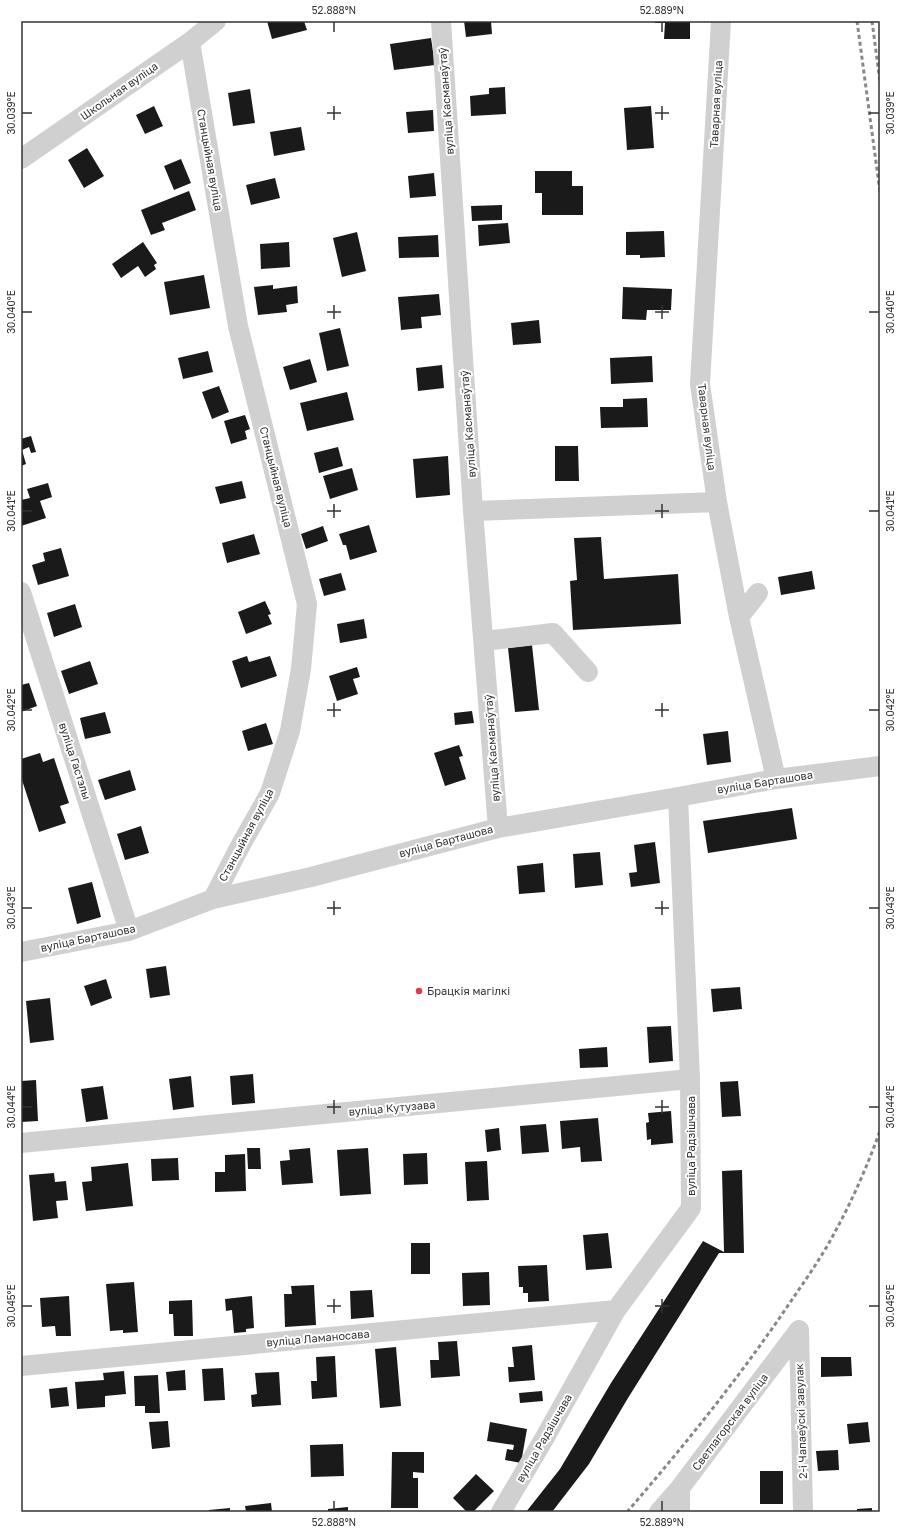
<svg xmlns="http://www.w3.org/2000/svg" width="901" height="1533" font-family="'Golos Text',sans-serif">
<style>
.building{fill:#1a1a1a}
.lines{fill:none;stroke-linecap:round;stroke-linejoin:round}
.minor{stroke:#d0d0d0;stroke-width:20}
.rail{stroke:#888;stroke-width:3;stroke-dasharray:4 3;stroke-linecap:butt}
.ticks{fill:none;stroke:#333;stroke-width:1.5}
.poi-dot{fill:#e63946;stroke:#fff;stroke-width:1.5}
.labels{text-anchor:middle;stroke-width:4;stroke-linejoin:round;paint-order:stroke}
.street-label{font-size:11px;fill:#333;stroke:#fff}
.poi-label{font-size:11px;fill:#333;stroke:#fff;text-anchor:start}
.neatline{fill:none;stroke:#333;stroke-width:1.5}
.ticks-label{font-size:10px;text-anchor:middle;fill:#333}
</style>
<rect width="100%" height="100%" fill="#fff"/>
<path class="building" d="M 267,21 L 304,21 L 307,30 L 272,39 Z
M 464,21 L 491,21 L 492,34 L 466,37 Z
M 655,21 L 690,21 L 690,39 L 664,39 L 665,23 L 655,23 Z
M 431,38 L 435,65 L 394,70 L 390,44 Z
M 505,87 L 506,114 L 471,116 L 470,96 L 489,94 L 489,88 Z
M 250,89 L 255,123 L 233,126 L 228,93 Z
M 154,106 L 163,126 L 145,134 L 136,115 Z
M 651,106 L 654,148 L 627,150 L 624,108 Z
M 433,110 L 434,131 L 408,133 L 406,112 Z
M 301,127 L 305,150 L 274,156 L 270,132 Z
M 87,148 L 104,176 L 84,188 L 68,160 Z
M 181,159 L 191,183 L 174,190 L 164,166 Z
M 535,171 L 572,171 L 572,186 L 583,186 L 583,215 L 542,215 L 542,193 L 535,193 Z
M 434,173 L 436,196 L 410,198 L 408,176 Z
M 275,178 L 280,198 L 251,205 L 246,185 Z
M 189,191 L 196,210 L 162,223 L 165,230 L 151,235 L 141,210 Z
M 502,205 L 502,220 L 472,221 L 471,206 Z
M 508,223 L 510,243 L 479,246 L 478,225 Z
M 664,231 L 665,257 L 640,258 L 640,255 L 626,255 L 626,232 Z
M 357,232 L 366,271 L 342,277 L 333,238 Z
M 438,235 L 439,257 L 399,258 L 398,237 Z
M 143,242 L 157,263 L 154,265 L 156,269 L 145,277 L 138,266 L 121,278 L 112,264 Z
M 289,242 L 290,267 L 261,269 L 260,244 Z
M 204,275 L 210,308 L 170,315 L 164,282 Z
M 273,285 L 273,289 L 297,286 L 298,303 L 286,305 L 287,312 L 258,315 L 254,287 Z
M 623,287 L 672,289 L 671,310 L 647,310 L 646,320 L 622,319 Z
M 439,294 L 441,315 L 421,317 L 422,328 L 401,330 L 398,297 Z
M 539,320 L 541,343 L 513,345 L 511,323 Z
M 340,328 L 349,366 L 327,371 L 319,333 Z
M 208,351 L 213,372 L 183,379 L 178,358 Z
M 652,356 L 653,382 L 611,384 L 610,358 Z
M 310,359 L 317,382 L 290,390 L 283,367 Z
M 442,365 L 444,388 L 418,391 L 416,368 Z
M 219,386 L 229,412 L 212,419 L 202,392 Z
M 347,392 L 354,420 L 307,431 L 300,403 Z
M 647,398 L 648,427 L 601,428 L 600,407 L 623,407 L 623,399 Z
M 245,415 L 250,429 L 245,431 L 247,439 L 231,444 L 224,421 Z
M 31,436 L 36,452 L 31,453 L 29,447 L 22,450 L 26,464 L 21,466 L 21,439 Z
M 555,446 L 578,446 L 579,481 L 555,481 Z
M 338,447 L 343,466 L 319,473 L 314,453 Z
M 448,456 L 450,495 L 416,498 L 413,459 Z
M 352,468 L 358,490 L 330,499 L 323,476 Z
M 242,481 L 246,498 L 220,504 L 215,487 Z
M 48,483 L 52,497 L 40,501 L 46,518 L 21,526 L 21,500 L 30,498 L 27,489 Z
M 369,525 L 377,552 L 350,560 L 346,545 L 343,545 L 339,534 Z
M 323,526 L 328,541 L 306,549 L 301,534 Z
M 254,534 L 260,554 L 227,563 L 222,543 Z
M 601,537 L 604,579 L 678,574 L 681,624 L 573,630 L 570,581 L 577,580 L 574,538 Z
M 61,548 L 69,576 L 38,585 L 32,565 L 45,561 L 43,553 Z
M 812,571 L 815,589 L 781,595 L 778,577 Z
M 341,573 L 346,590 L 324,596 L 319,579 Z
M 265,601 L 271,614 L 268,615 L 272,624 L 246,634 L 238,612 Z
M 75,604 L 82,627 L 54,637 L 47,613 Z
M 364,619 L 367,638 L 340,643 L 337,624 Z
M 532,645 L 539,710 L 515,712 L 508,648 Z
M 247,656 L 249,662 L 270,656 L 277,676 L 241,688 L 232,661 Z
M 90,661 L 98,684 L 69,694 L 61,671 Z
M 357,667 L 360,677 L 353,679 L 358,694 L 337,701 L 329,676 Z
M 29,683 L 37,706 L 21,712 L 21,685 Z
M 472,711 L 474,723 L 455,725 L 454,713 Z
M 105,712 L 111,733 L 85,739 L 80,718 Z
M 266,723 L 273,744 L 248,751 L 242,731 Z
M 728,731 L 731,762 L 707,765 L 703,734 Z
M 459,745 L 463,756 L 459,757 L 466,779 L 445,786 L 434,753 Z
M 40,753 L 43,762 L 54,758 L 69,803 L 60,806 L 66,823 L 39,832 L 21,777 L 21,759 Z
M 130,770 L 136,790 L 105,800 L 98,780 Z
M 792,808 L 797,839 L 708,853 L 703,821 Z
M 141,826 L 149,853 L 125,860 L 117,834 Z
M 655,842 L 660,883 L 631,887 L 629,873 L 637,872 L 634,845 Z
M 600,852 L 603,885 L 575,888 L 573,854 Z
M 543,863 L 545,892 L 519,894 L 517,866 Z
M 92,882 L 101,917 L 77,924 L 68,888 Z
M 166,966 L 170,995 L 150,998 L 146,969 Z
M 106,979 L 112,998 L 91,1006 L 84,986 Z
M 740,987 L 742,1009 L 713,1012 L 711,989 Z
M 50,998 L 54,1040 L 30,1043 L 26,1001 Z
M 671,1026 L 673,1061 L 649,1063 L 647,1027 Z
M 607,1047 L 608,1067 L 580,1068 L 579,1049 Z
M 253,1074 L 255,1103 L 232,1105 L 230,1076 Z
M 191,1076 L 194,1107 L 173,1110 L 169,1079 Z
M 36,1080 L 38,1121 L 21,1122 L 21,1081 Z
M 738,1081 L 741,1116 L 722,1117 L 720,1082 Z
M 103,1086 L 108,1119 L 86,1122 L 81,1089 Z
M 671,1111 L 673,1143 L 651,1145 L 651,1139 L 647,1140 L 646,1123 L 649,1122 L 648,1113 Z
M 598,1118 L 602,1161 L 581,1162 L 580,1147 L 562,1149 L 560,1121 Z
M 546,1124 L 549,1152 L 522,1154 L 520,1126 Z
M 499,1128 L 501,1150 L 487,1152 L 485,1130 Z
M 247,1148 L 260,1148 L 261,1169 L 248,1169 Z
M 310,1148 L 313,1183 L 282,1185 L 280,1161 L 290,1160 L 289,1150 Z
M 368,1148 L 371,1194 L 340,1196 L 337,1150 Z
M 427,1153 L 428,1184 L 404,1185 L 403,1154 Z
M 245,1154 L 246,1191 L 215,1192 L 215,1172 L 225,1172 L 225,1155 Z
M 178,1158 L 179,1180 L 152,1181 L 151,1159 Z
M 487,1161 L 489,1200 L 467,1201 L 465,1162 Z
M 128,1163 L 133,1206 L 86,1211 L 82,1182 L 92,1181 L 91,1167 Z
M 742,1170 L 744,1253 L 719,1253 L 628,1398 L 589,1464 L 552,1512 L 526,1512 L 560,1469 L 611,1383 L 703,1241 L 724,1252 L 722,1171 Z
M 54,1173 L 55,1182 L 66,1181 L 68,1200 L 56,1201 L 58,1218 L 33,1221 L 29,1175 Z
M 608,1233 L 612,1268 L 586,1270 L 583,1235 Z
M 411,1243 L 430,1243 L 430,1274 L 411,1274 Z
M 547,1265 L 549,1301 L 528,1302 L 528,1293 L 523,1293 L 523,1287 L 519,1287 L 518,1266 Z
M 489,1272 L 490,1305 L 463,1306 L 462,1273 Z
M 134,1282 L 138,1332 L 123,1333 L 123,1330 L 110,1331 L 106,1284 Z
M 314,1285 L 316,1325 L 285,1327 L 284,1294 L 292,1294 L 291,1286 Z
M 372,1290 L 374,1317 L 351,1319 L 350,1291 Z
M 69,1296 L 71,1336 L 56,1336 L 55,1326 L 42,1327 L 40,1298 Z
M 252,1296 L 254,1328 L 246,1329 L 246,1332 L 234,1333 L 232,1310 L 226,1311 L 225,1299 Z
M 192,1300 L 193,1336 L 174,1336 L 173,1314 L 169,1314 L 169,1301 Z
M 457,1341 L 460,1376 L 431,1378 L 430,1360 L 439,1360 L 438,1342 Z
M 532,1345 L 535,1380 L 509,1382 L 508,1367 L 514,1367 L 512,1347 Z
M 396,1347 L 401,1406 L 380,1408 L 375,1349 Z
M 335,1356 L 337,1397 L 312,1399 L 311,1381 L 317,1381 L 316,1357 Z
M 821,1357 L 851,1357 L 852,1376 L 821,1377 Z
M 223,1368 L 225,1400 L 204,1401 L 202,1369 Z
M 185,1370 L 186,1390 L 168,1391 L 166,1372 Z
M 124,1371 L 126,1394 L 105,1396 L 105,1407 L 77,1409 L 75,1382 L 104,1380 L 103,1373 Z
M 279,1372 L 281,1405 L 252,1407 L 251,1395 L 257,1394 L 255,1373 Z
M 158,1375 L 160,1413 L 145,1413 L 145,1406 L 135,1406 L 134,1376 Z
M 67,1387 L 69,1406 L 51,1408 L 49,1389 Z
M 542,1391 L 543,1401 L 520,1403 L 519,1393 Z
M 168,1421 L 170,1447 L 152,1449 L 149,1422 Z
M 490,1422 L 527,1429 L 521,1463 L 505,1460 L 507,1449 L 513,1450 L 514,1445 L 487,1441 Z
M 868,1422 L 870,1442 L 849,1444 L 847,1424 Z
M 343,1444 L 344,1476 L 311,1477 L 310,1445 Z
M 838,1450 L 839,1470 L 818,1471 L 816,1451 Z
M 392,1452 L 424,1452 L 424,1473 L 413,1472 L 413,1478 L 418,1478 L 418,1508 L 391,1508 Z
M 760,1471 L 783,1471 L 783,1504 L 760,1504 Z
M 476,1474 L 494,1491 L 473,1512 L 467,1512 L 453,1498 Z
M 271,1503 L 272,1512 L 246,1512 L 245,1506 Z
M 348,1507 L 348,1512 L 328,1512 L 328,1509 Z
M 230,1508 L 230,1512 L 209,1512 L 209,1510 Z
M 872,1508 L 872,1512 L 857,1512 L 857,1509 Z"/>
<g class="lines">
<path class="minor" d="M 441,21 L 473,511 L 498,828
M 721,21 L 700,384 L 717,502 L 739,617 L 776,779
M 190,42 L 238,326 L 307,604 L 301,669 L 290,731 L 270,793 L 238,850 L 213,899
M 21,159 L 190,42 L 216,21
M 473,511 L 717,502
M 21,592 L 129,931
M 739,617 L 758,593
M 484,641 L 553,633 L 588,672
M 21,952 L 129,931 L 213,899 L 311,877 L 498,828 L 678,797 L 776,779 L 880,766
M 21,1143 L 690,1079
M 799,1330 L 803,1512
M 21,1366 L 616,1310
M 501,1512 L 544,1439 L 616,1310 L 691,1208 L 690,1079 L 678,797
M 659,1512 L 680,1488 L 799,1330
M 680,1512 L 680,1488"/>
<path class="rail" d="M 857,21 L 880,192
M 872,21 L 880,82
M 627,1512 C 684,1446 738,1379 787,1307 C 804,1282 822,1257 836,1230 C 853,1199 868,1164 880,1131"/>
</g>
<path class="ticks" d="M 334,22 L 334,32M 662,22 L 662,32M 334,106 L 334,120M 662,106 L 662,120M 22,113 L 32,113M 327,113 L 341,113M 655,113 L 669,113M 869,113 L 879,113M 334,305 L 334,319M 662,305 L 662,319M 22,312 L 32,312M 327,312 L 341,312M 655,312 L 669,312M 869,312 L 879,312M 334,504 L 334,518M 662,504 L 662,518M 22,511 L 32,511M 327,511 L 341,511M 655,511 L 669,511M 869,511 L 879,511M 334,703 L 334,717M 662,703 L 662,717M 22,710 L 32,710M 327,710 L 341,710M 655,710 L 669,710M 869,710 L 879,710M 334,901 L 334,915M 662,901 L 662,915M 22,908 L 32,908M 327,908 L 341,908M 655,908 L 669,908M 869,908 L 879,908M 334,1100 L 334,1114M 662,1100 L 662,1114M 22,1107 L 32,1107M 327,1107 L 341,1107M 655,1107 L 669,1107M 869,1107 L 879,1107M 334,1299 L 334,1313M 662,1299 L 662,1313M 22,1306 L 32,1306M 327,1306 L 341,1306M 655,1306 L 669,1306M 869,1306 L 879,1306M 334,1501 L 334,1511M 662,1501 L 662,1511"/>
<circle class="poi-dot" cx="419" cy="991" r="4"/>
<g class="labels">
<g class="street-label">
<text transform="translate(119 91) rotate(-35)" y="4">Школьная вуліца</text>
<text transform="translate(446 101) rotate(-94)" y="4">вуліца Касманаўтаў</text>
<text transform="translate(716 104) rotate(-87)" y="4">Таварная вуліца</text>
<text transform="translate(210 160) rotate(80)" y="4">Станцыйная вуліца</text>
<text transform="translate(468 424) rotate(-94)" y="4">вуліца Касманаўтаў</text>
<text transform="translate(707 427) rotate(83)" y="4">Таварная вуліца</text>
<text transform="translate(276 477) rotate(76)" y="4">Станцыйная вуліца</text>
<text transform="translate(492 748) rotate(-94)" y="4">вуліца Касманаўтаў</text>
<text transform="translate(75 761) rotate(72)" y="4">вуліца Гастэлы</text>
<text transform="translate(765 782) rotate(-9)" y="4">вуліца Барташова</text>
<text transform="translate(246 835) rotate(-62)" y="4">Станцыйная вуліца</text>
<text transform="translate(446 841) rotate(-15)" y="4">вуліца Барташова</text>
<text transform="translate(88 938) rotate(-12)" y="4">вуліца Барташова</text>
<text transform="translate(392 1108) rotate(-5)" y="4">вуліца Кутузава</text>
<text transform="translate(691 1146) rotate(-90)" y="4">вуліца Радзішчава</text>
<text transform="translate(318 1338) rotate(-5)" y="4">вуліца Ламаносава</text>
<text transform="translate(801 1421) rotate(-92)" y="4">2-і Чапаеўскі завулак</text>
<text transform="translate(730 1422) rotate(-53)" y="4">Светлагорская вуліца</text>
<text transform="translate(544 1438) rotate(-60)" y="4">вуліца Радзішчава</text>
</g>
<g class="poi-label">
<text x="427" y="995">Брацкія магілкі</text>
</g>
</g>
<rect width="901" height="1533" fill="none" stroke="#ffffff" stroke-width="44"/>
<rect x="22" y="22" width="857" height="1489" class="neatline"/>
<g class="ticks-label">
<text x="334" y="14">52.888°N</text>
<text x="662" y="14">52.889°N</text>
<text transform="translate(890 113) rotate(-90)" y="4">30.039°E</text>
<text transform="translate(11 113) rotate(-90)" y="4">30.039°E</text>
<text transform="translate(890 312) rotate(-90)" y="4">30.040°E</text>
<text transform="translate(11 312) rotate(-90)" y="4">30.040°E</text>
<text transform="translate(890 511) rotate(-90)" y="4">30.041°E</text>
<text transform="translate(11 511) rotate(-90)" y="4">30.041°E</text>
<text transform="translate(11 710) rotate(-90)" y="4">30.042°E</text>
<text transform="translate(890 710) rotate(-90)" y="4">30.042°E</text>
<text transform="translate(11 908) rotate(-90)" y="4">30.043°E</text>
<text transform="translate(890 908) rotate(-90)" y="4">30.043°E</text>
<text transform="translate(11 1107) rotate(-90)" y="4">30.044°E</text>
<text transform="translate(890 1107) rotate(-90)" y="4">30.044°E</text>
<text transform="translate(11 1306) rotate(-90)" y="4">30.045°E</text>
<text transform="translate(890 1306) rotate(-90)" y="4">30.045°E</text>
<text x="334" y="1526">52.888°N</text>
<text x="662" y="1526">52.889°N</text>
</g>
</svg>
